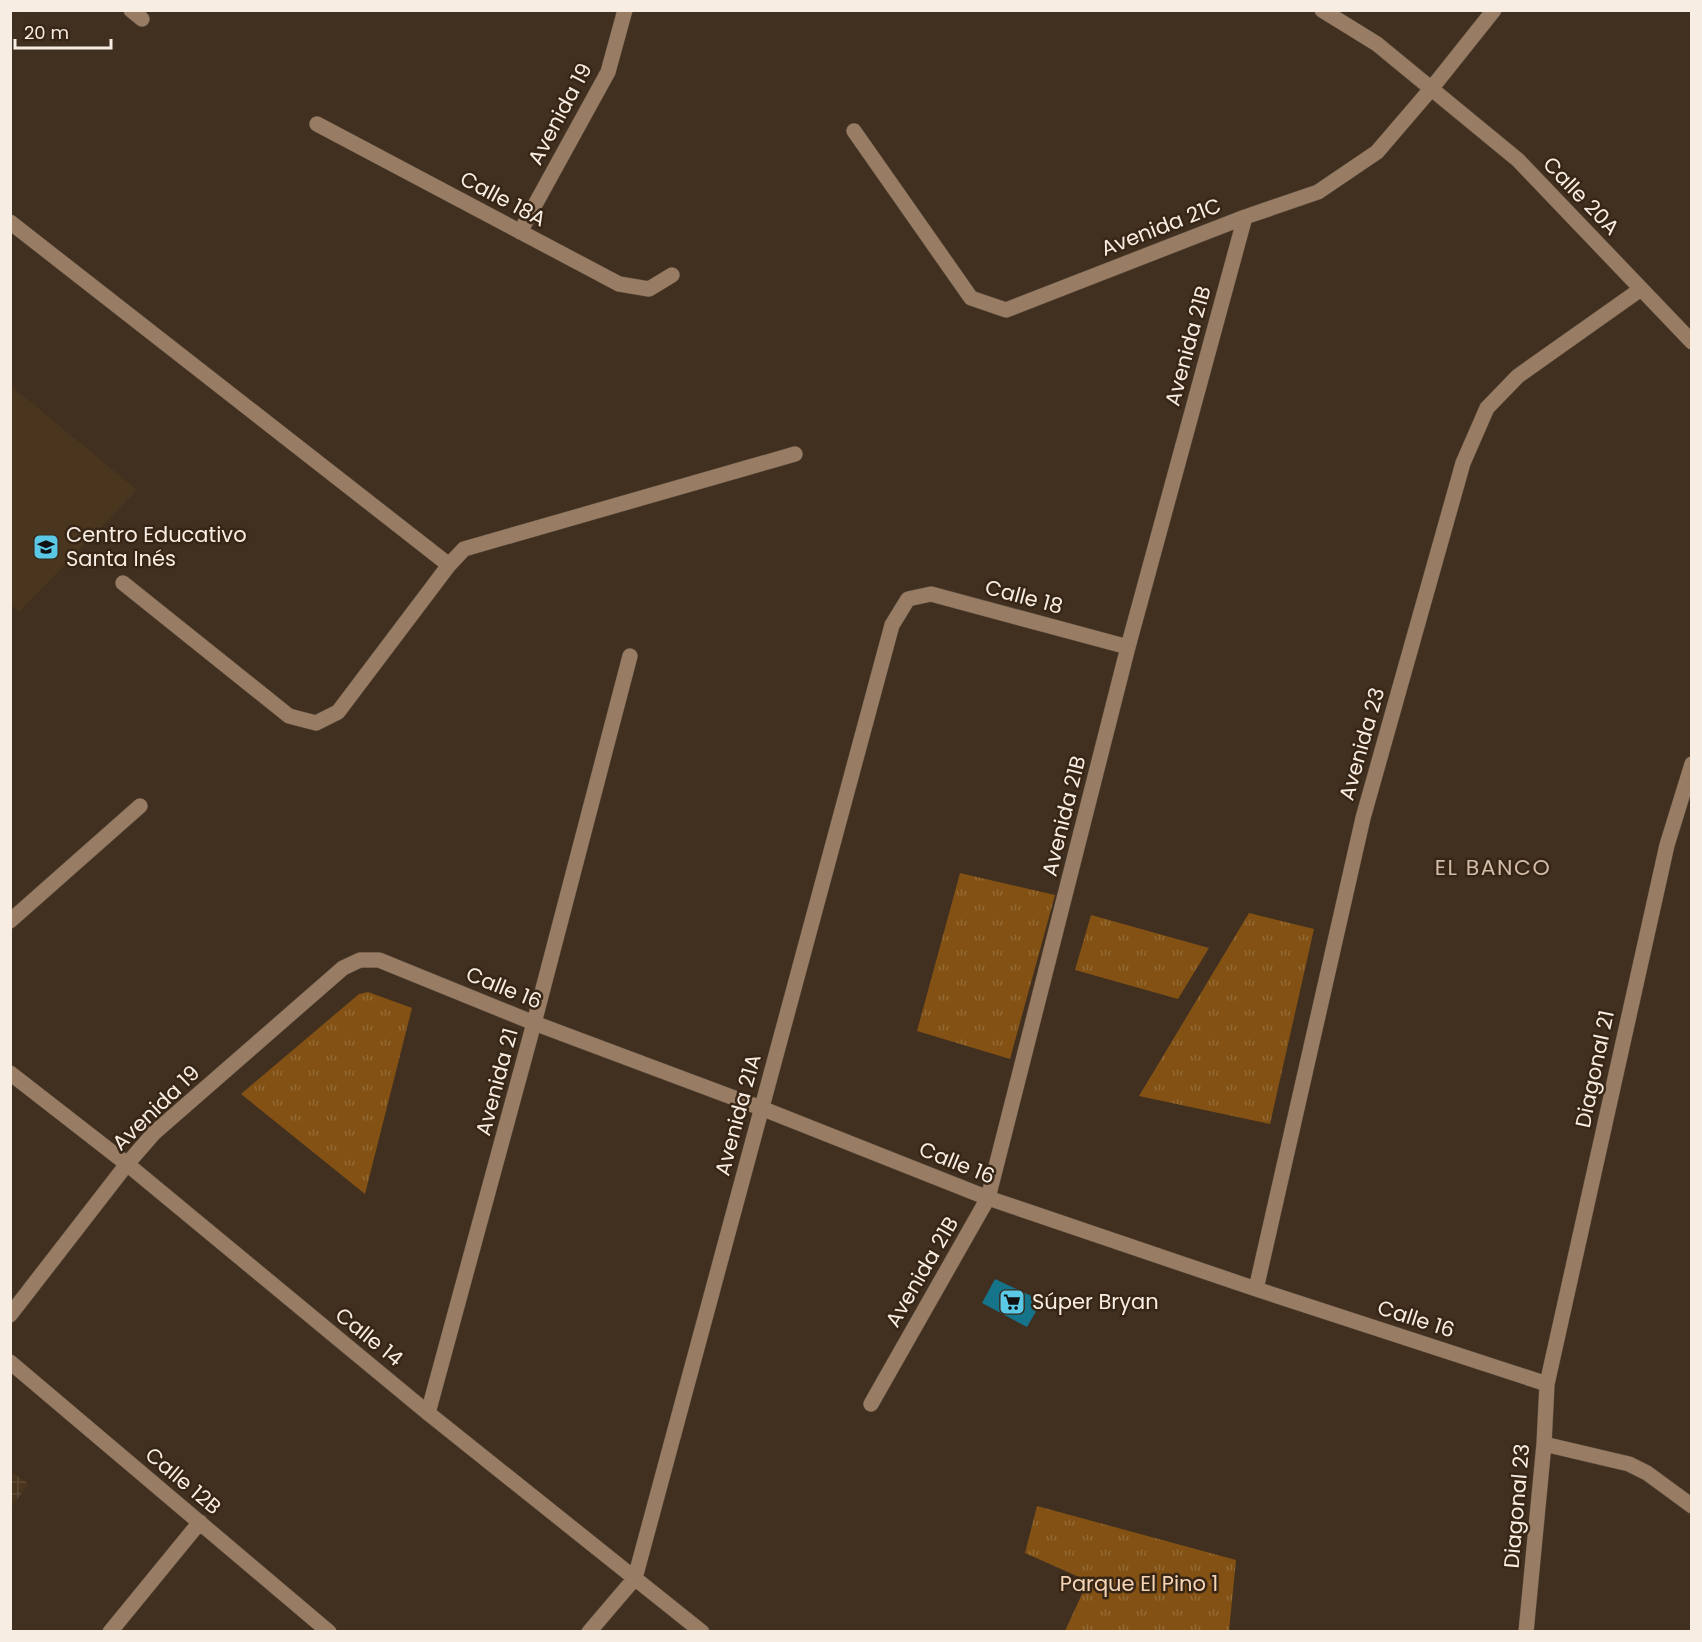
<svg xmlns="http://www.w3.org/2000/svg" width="1702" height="1642" font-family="Poppins,sans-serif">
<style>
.built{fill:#4a351e}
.industrial{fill:url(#industrial-grid)}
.grass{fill:url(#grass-tufts)}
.building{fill:#15738a}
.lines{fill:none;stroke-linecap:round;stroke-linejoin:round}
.minor-casing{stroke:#5e4e3f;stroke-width:16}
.minor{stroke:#987d64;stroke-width:15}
.labels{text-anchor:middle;stroke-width:5;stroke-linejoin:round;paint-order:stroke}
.street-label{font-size:21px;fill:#f8ede3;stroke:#372616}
.poi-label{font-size:21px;fill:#f8ede3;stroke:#372616;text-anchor:start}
.park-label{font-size:21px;fill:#f6d5b6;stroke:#372616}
.neighbourhood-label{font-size:22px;letter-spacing:1.5px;fill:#d2bca8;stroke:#372616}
</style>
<defs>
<pattern id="industrial-grid" width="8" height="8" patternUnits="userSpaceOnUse" patternTransform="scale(1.5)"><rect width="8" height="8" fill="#4a351e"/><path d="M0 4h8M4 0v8" fill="none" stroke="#5c4934"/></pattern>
<pattern id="grass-tufts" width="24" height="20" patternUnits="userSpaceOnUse" patternTransform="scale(1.5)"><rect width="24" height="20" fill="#825113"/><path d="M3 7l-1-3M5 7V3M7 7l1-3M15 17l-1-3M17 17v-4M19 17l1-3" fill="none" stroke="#946a35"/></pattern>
</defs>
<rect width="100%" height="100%" fill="#413020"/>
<path class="built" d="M 10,385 L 137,490 L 19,612 L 10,603 Z"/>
<path class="industrial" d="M 10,1471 L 29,1484 L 11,1507 L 10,1507 Z"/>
<path class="grass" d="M 960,873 L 1055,895 L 1010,1059 L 917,1031 Z
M 1249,913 L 1314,929 L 1270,1124 L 1139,1096 Z
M 1091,915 L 1209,948 L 1178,999 L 1075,970 Z
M 368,992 L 412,1008 L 365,1194 L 241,1094 L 359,994 Z
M 1037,1506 L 1236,1560 L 1229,1631 L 1065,1631 L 1088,1581 L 1025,1553 Z"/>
<path class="building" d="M 995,1279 L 1042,1301 L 1027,1327 L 982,1303 Z"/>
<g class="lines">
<g class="minor-casing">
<path id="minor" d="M 131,10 L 142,19
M 1322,10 L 1377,44 L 1518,160 L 1692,342
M 317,124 L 619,284 L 649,289 L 672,275
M 854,131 L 971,298 L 1006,310 L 1245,217 L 1318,192 L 1377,152 L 1431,89 L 1494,10
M 10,222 L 449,565
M 520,232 L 608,72 L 625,10
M 123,583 L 289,716 L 316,723 L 338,712 L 449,565 L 464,549 L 795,454
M 10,921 L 140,806
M 10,1073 L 127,1164 L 428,1413 L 702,1632
M 1256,1289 L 1363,818 L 1463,463 L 1487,408 L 1518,376 L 1641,289
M 10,1315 L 127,1164 L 154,1133 L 343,968 L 360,960 L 379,960 L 534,1023 L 761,1108 L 988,1198 L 1256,1289 L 1547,1384
M 10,1362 L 329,1632
M 871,1404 L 988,1198 L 1128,647 L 1245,217
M 428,1413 L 534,1023 L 630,656
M 1544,1444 L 1629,1464 L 1647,1473 L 1692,1506
M 110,1632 L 200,1522
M 589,1632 L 635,1578 L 892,625 L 908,599 L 931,594 L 1128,647
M 1526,1632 L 1544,1444 L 1547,1384 L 1667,845 L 1692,764"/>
</g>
<use href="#minor" class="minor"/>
</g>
<defs>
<g id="school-square" transform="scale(1.35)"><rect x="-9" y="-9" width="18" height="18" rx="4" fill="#5bc8e6" stroke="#372616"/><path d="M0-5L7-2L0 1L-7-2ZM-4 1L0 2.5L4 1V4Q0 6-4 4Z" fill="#111"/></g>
<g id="supermarket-square" transform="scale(1.35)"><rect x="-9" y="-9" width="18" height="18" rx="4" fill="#5bc8e6" stroke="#372616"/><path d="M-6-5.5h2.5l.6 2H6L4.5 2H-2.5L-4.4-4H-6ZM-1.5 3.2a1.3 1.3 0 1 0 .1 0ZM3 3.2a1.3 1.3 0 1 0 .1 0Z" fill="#111"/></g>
</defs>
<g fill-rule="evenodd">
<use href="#school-square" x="46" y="547"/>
<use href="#supermarket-square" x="1012" y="1302"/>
</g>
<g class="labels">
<g class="street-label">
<text transform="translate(560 114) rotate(-62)" y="7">Avenida 19</text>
<text transform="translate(1581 196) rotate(46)" y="7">Calle 20A</text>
<text transform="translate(503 199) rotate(28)" y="7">Calle 18A</text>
<text transform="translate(1161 227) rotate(-21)" y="7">Avenida 21C</text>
<text transform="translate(1188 346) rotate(-75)" y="7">Avenida 21B</text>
<text transform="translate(1024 597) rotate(15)" y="7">Calle 18</text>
<text transform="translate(1362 744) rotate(-74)" y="7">Avenida 23</text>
<text transform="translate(1064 816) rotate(-76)" y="7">Avenida 21B</text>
<text transform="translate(504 988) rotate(22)" y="7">Calle 16</text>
<text transform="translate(1595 1069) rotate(-78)" y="7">Diagonal 21</text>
<text transform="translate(497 1082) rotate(-75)" y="7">Avenida 21</text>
<text transform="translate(156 1108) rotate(-44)" y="7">Avenida 19</text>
<text transform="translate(738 1115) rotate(-75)" y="7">Avenida 21A</text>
<text transform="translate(957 1163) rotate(22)" y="7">Calle 16</text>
<text transform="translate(922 1272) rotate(-60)" y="7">Avenida 21B</text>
<text transform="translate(1416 1319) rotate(18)" y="7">Calle 16</text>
<text transform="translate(369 1337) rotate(39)" y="7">Calle 14</text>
<text transform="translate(183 1481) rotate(40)" y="7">Calle 12B</text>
<text transform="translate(1517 1506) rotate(-85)" y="7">Diagonal 23</text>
</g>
<g class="poi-label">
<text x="66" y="542">Centro Educativo<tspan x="66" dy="24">Santa Inés</tspan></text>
<text x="1032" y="1309">Súper Bryan</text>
</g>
<g class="park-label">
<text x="1139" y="1591">Parque El Pino 1</text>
</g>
<g class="neighbourhood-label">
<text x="1493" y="875">EL BANCO</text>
</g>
</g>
<rect width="1702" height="1642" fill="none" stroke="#f8ede3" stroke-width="24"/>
<path d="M15 39v9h96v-9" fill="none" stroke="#f8ede3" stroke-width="3"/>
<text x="24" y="39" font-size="18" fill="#f8ede3" stroke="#372616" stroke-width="4.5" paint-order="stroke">20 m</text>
</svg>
